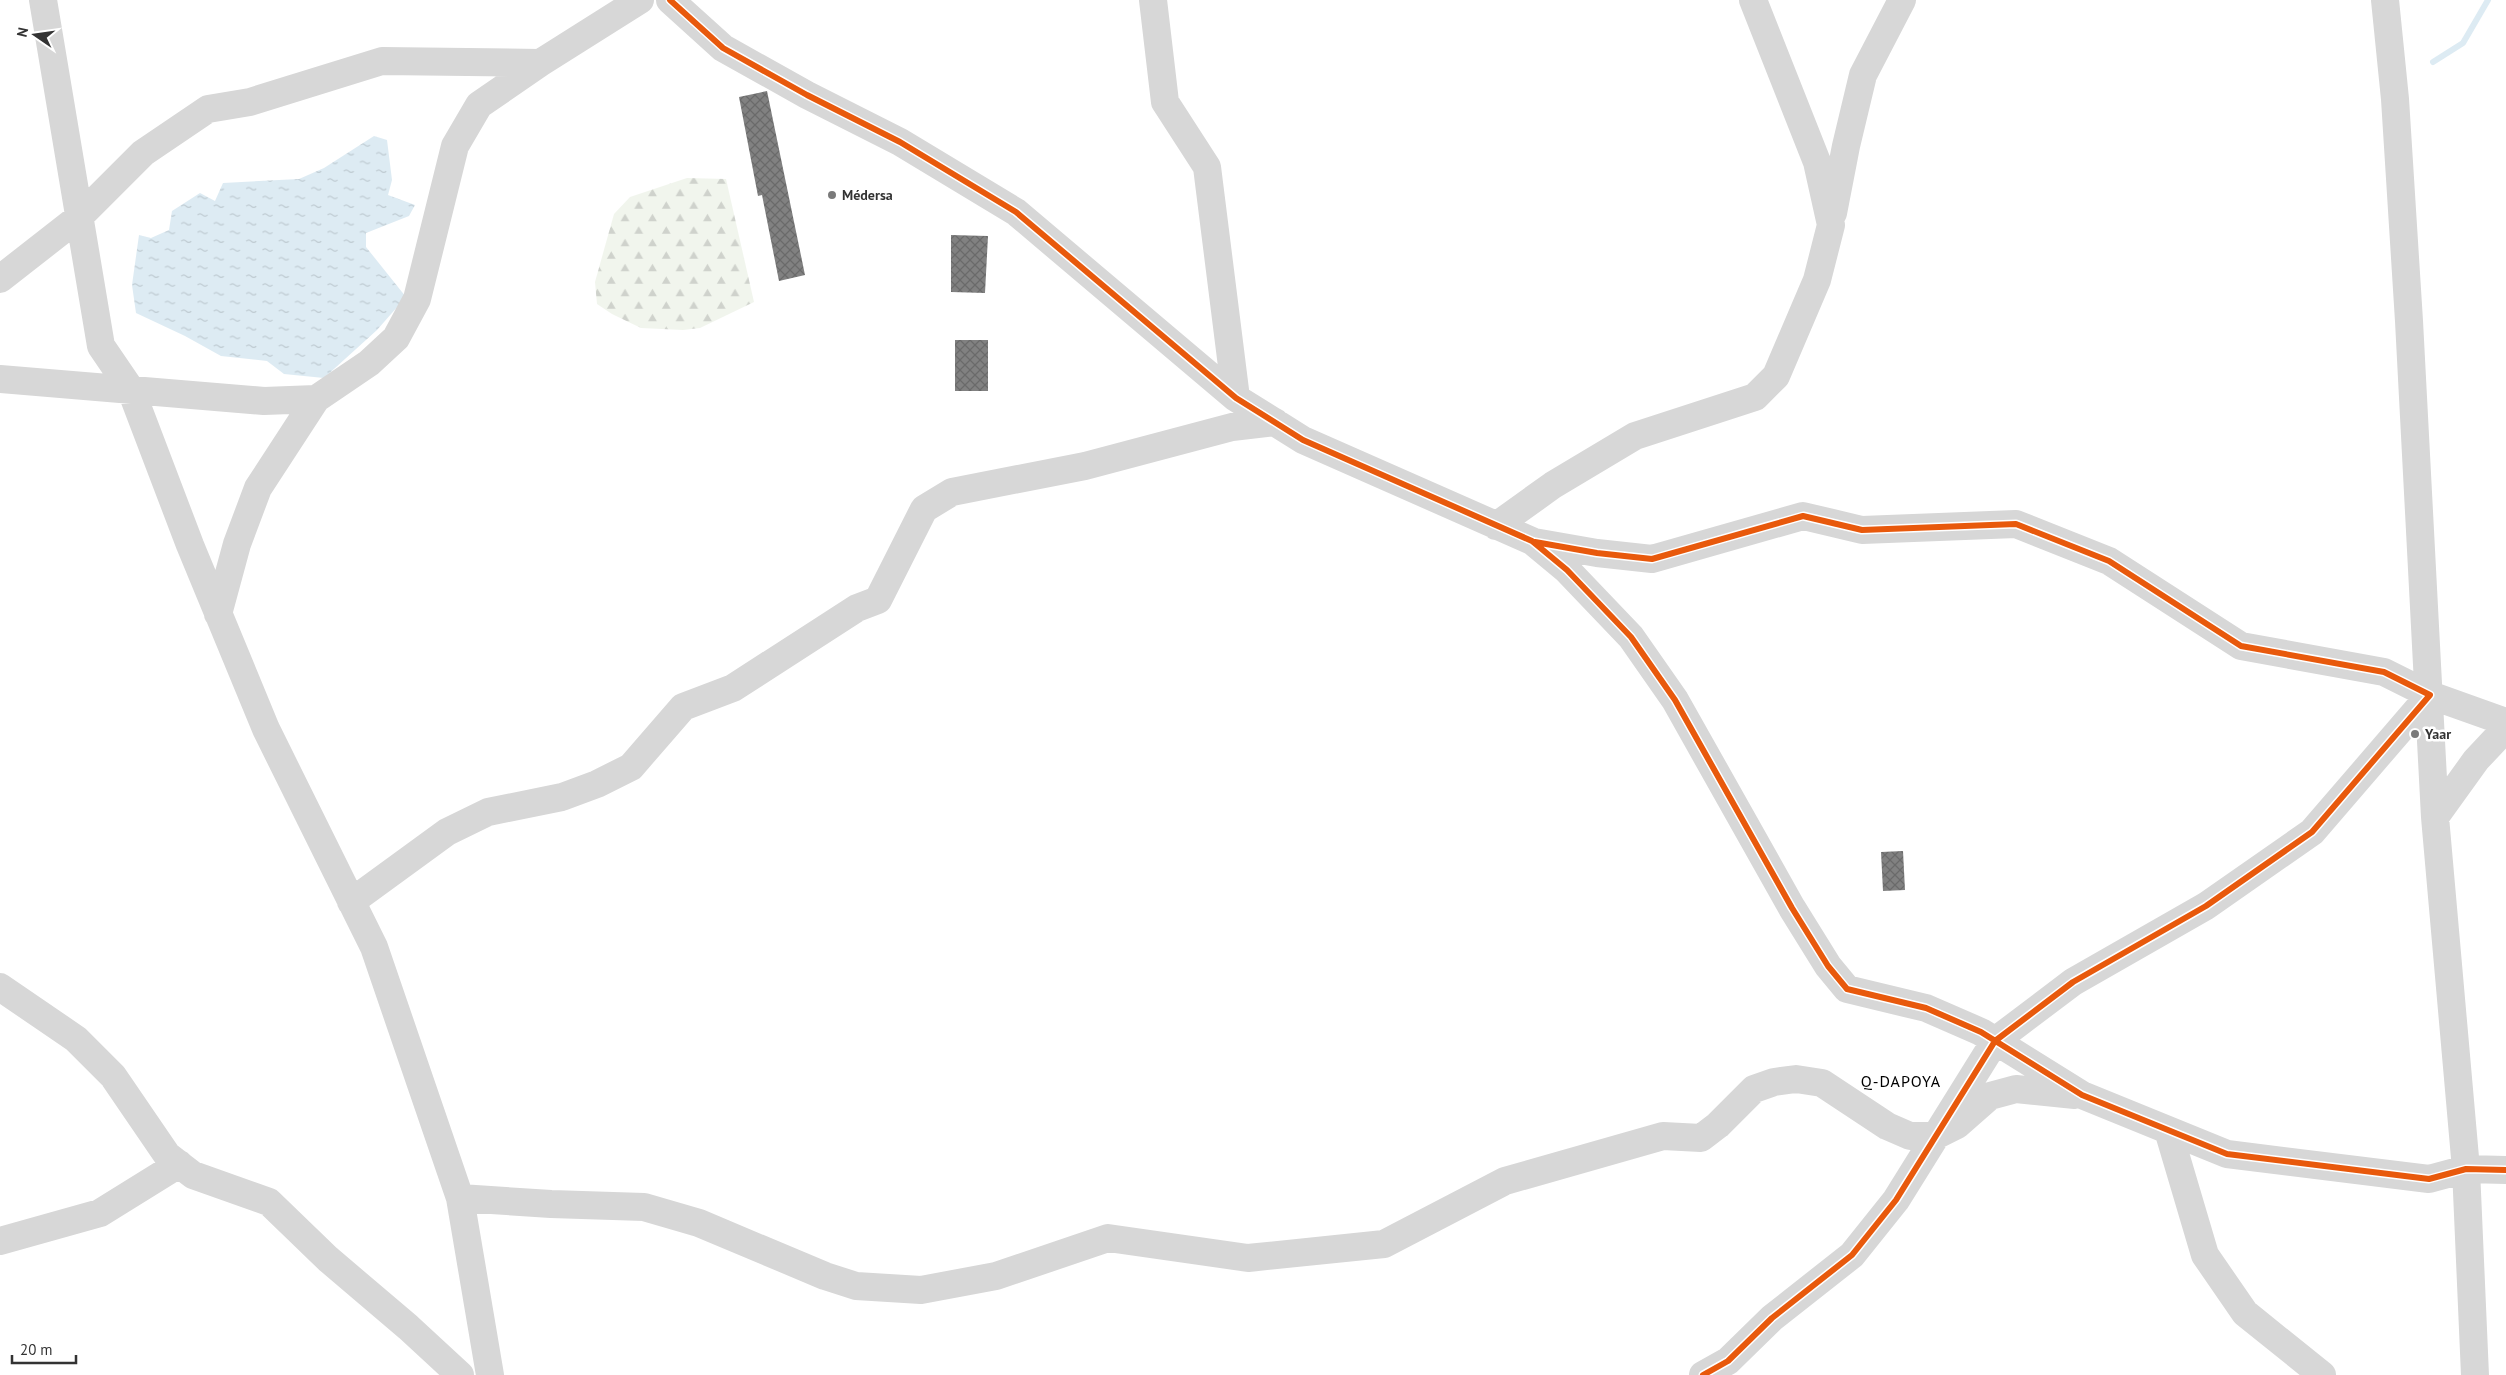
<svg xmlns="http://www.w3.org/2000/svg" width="2506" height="1375" font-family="'PT Sans',sans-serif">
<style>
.forest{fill:url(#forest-firs)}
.water{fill:url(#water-ripples)}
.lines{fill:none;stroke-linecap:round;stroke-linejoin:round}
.stream{stroke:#ddebf3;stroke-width:6}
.building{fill:url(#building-cross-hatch)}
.minor{stroke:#d7d7d7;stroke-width:28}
.cycleway-casing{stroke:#fff;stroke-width:9}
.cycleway{stroke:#e8590c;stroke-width:6}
.poi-dot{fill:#7a7a7a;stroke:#fff;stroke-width:2}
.labels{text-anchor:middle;stroke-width:5;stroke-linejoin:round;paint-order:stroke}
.poi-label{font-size:14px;font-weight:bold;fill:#333;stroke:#fff;text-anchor:start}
.quarter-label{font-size:16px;letter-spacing:1px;fill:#000;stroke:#fff}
</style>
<defs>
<pattern id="forest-firs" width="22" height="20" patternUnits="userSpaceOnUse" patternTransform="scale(1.25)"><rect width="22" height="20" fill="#f1f5ed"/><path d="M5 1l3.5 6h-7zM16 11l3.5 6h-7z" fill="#cfd2cc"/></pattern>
<pattern id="water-ripples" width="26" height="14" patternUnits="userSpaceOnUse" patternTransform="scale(1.25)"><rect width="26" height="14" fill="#ddebf3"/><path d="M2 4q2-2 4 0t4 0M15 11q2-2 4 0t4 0" fill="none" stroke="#becad1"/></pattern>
<pattern id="building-cross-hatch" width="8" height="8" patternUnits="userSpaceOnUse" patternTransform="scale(1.25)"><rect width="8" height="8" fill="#818181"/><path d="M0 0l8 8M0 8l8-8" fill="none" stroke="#6a6a6a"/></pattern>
</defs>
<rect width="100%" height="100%" fill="#fff"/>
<path class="forest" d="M 687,178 L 726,179 L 754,302 L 700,328 L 683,330 L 641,328 L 612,314 L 597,304 L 595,282 L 614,214 L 630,197 Z"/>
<path class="water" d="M 374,136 L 387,140 L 392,180 L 388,195 L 415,205 L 409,216 L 366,233 L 366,247 L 406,297 L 377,330 L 324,378 L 284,374 L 267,361 L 221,356 L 185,336 L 136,313 L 132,285 L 139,235 L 151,238 L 169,230 L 172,211 L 200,193 L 215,201 L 223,183 L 299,179 L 324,168 Z"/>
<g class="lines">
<path class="stream" d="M 2433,62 L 2463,43 L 2488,0"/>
</g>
<path class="building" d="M 767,91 L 805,275 L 779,281 L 762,195 L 758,196 L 739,97 Z
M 951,235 L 988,236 L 985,293 L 951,292 Z
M 955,340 L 988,340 L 988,391 L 955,391 Z
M 1903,851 L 1905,890 L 1883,891 L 1881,852 Z"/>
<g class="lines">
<path class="minor" d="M 43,0 L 101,346 L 131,390 L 190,545 L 266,729 L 374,947 L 460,1198 L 490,1375
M 670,0 L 723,48 L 807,95 L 900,142 L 1016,212 L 1236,398 L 1303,440 L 1532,541 L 1567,570 L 1631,637 L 1675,700 L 1792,908 L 1828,966 L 1847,989 L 1926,1008 L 1981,1032 L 2082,1095 L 2227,1154 L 2429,1179 L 2466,1169 L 2506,1170
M 1153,0 L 1165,102 L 1207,167 L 1236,398
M 2385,0 L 2395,99 L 2409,321 L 2435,817 L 2466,1169 L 2475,1375
M 1833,213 L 1846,146 L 1863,75 L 1902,0
M 0,279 L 78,218 L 143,153 L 208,109 L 250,102 L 382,61 L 540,63
M 0,379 L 264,401 L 316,399
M 1496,526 L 1553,485 L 1635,436 L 1755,397 L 1776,376 L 1817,280 L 1831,225 L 1817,162 L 1753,0
M 1534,542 L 1597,553 L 1652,559 L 1803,516 L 1862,530 L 2016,524 L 2109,561 L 2241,646 L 2384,672 L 2430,695 L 2312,832 L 2206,906 L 2073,982 L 1995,1041 L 1896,1200 L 1852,1255 L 1772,1318 L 1728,1361 L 1703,1375
M 218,614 L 237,544 L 258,488 L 316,399 L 369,363 L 396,338 L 417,299 L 455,146 L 479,105 L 540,63 L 640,0
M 2430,695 L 2506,722
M 2435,817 L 2476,760 L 2506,728
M 351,902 L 447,832 L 488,812 L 562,797 L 597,784 L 631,767 L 683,707 L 733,688 L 857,608 L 878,600 L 924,509 L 952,492 L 1085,466 L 1232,427 L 1275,422
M 0,987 L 76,1039 L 113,1076 L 167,1155 L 193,1175 L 269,1202 L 328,1259 L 408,1327 L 460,1375
M 2168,1130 L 2205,1255 L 2245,1313 L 2322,1375
M 460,1198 L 551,1204 L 644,1207 L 699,1223 L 825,1276 L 856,1286 L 921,1290 L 996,1276 L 1108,1238 L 1248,1258 L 1384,1244 L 1505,1181 L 1663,1136 L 1701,1138 L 1718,1125 L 1754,1089 L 1774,1082 L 1796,1079 L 1822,1083 L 1887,1126 L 1910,1136 L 1935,1136 L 1957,1125 L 1990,1096 L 2016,1089 L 2075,1095
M 0,1241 L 100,1213 L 179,1164"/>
<g class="cycleway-casing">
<path id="cycleway" d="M 670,0 L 723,48 L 807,95 L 900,142 L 1016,212 L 1236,398 L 1303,440 L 1532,541 L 1567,570 L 1631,637 L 1675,700 L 1792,908 L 1828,966 L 1847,989 L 1926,1008 L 1981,1032 L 2082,1095 L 2227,1154 L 2429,1179 L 2466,1169 L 2506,1170
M 1535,542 L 1597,553 L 1652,559 L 1803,516 L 1862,530 L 2016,524 L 2109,561 L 2241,646 L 2384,672 L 2430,695 L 2312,832 L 2206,906 L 2073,982 L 1995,1041 L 1896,1200 L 1852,1255 L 1772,1318 L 1728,1361 L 1703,1375"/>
</g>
<use href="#cycleway" class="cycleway"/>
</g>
<g class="poi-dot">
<circle cx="832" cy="195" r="5"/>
<circle cx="2415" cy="734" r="5"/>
</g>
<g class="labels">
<g class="poi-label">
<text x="842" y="200">Médersa</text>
<text x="2425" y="739">Yaar</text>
</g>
<g class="quarter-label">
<text x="1901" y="1087">Q-DAPOYA</text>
</g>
</g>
<g transform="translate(35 35) rotate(283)" stroke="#ffffff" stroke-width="4" paint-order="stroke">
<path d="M0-4L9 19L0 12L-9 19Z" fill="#333333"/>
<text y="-8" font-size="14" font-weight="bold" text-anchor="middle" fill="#333333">N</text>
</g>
<path d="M12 1355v8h64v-8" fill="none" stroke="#333333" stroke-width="2.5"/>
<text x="20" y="1355" font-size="15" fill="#333333" stroke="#ffffff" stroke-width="4" paint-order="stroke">20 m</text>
</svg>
